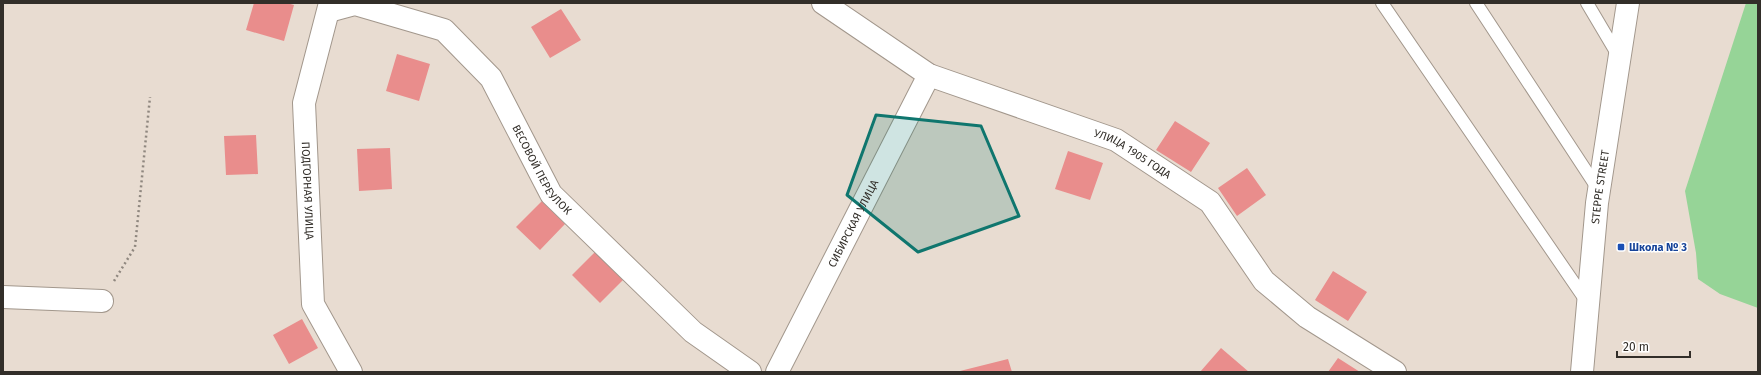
<svg xmlns="http://www.w3.org/2000/svg" width="1761" height="375" font-family="'Fira Sans',sans-serif">
<style>
.green{fill:#96d497}
.building{fill:#e98d8c}
.lines{fill:none;stroke-linecap:round;stroke-linejoin:round}
.service-casing{stroke:#a2978c;stroke-width:14}
.minor-casing{stroke:#a2978c;stroke-width:24}
.secondary-casing{stroke:#a2978c;stroke-width:24}
.path{stroke:#8f877f;stroke-width:2.5;stroke-dasharray:2 3;stroke-linecap:butt}
.service{stroke:#fff;stroke-width:12}
.minor{stroke:#fff;stroke-width:22}
.secondary{stroke:#fff;stroke-width:22}
.marked{fill:#0f766e;fill-opacity:0.2;stroke:#0f766e;stroke-width:3;stroke-linejoin:round}
.transit-dot{fill:#1a4fb4;stroke:#fff;stroke-width:1.5}
.labels{text-anchor:middle;stroke-width:3;stroke-linejoin:round;paint-order:stroke}
.street-label{font-size:11px;fill:#322e29;stroke:#fff}
.transit-label{font-size:11px;font-weight:bold;fill:#164399;stroke:#fff;text-anchor:start}
</style>
<rect width="100%" height="100%" fill="#e8dcd1"/>
<path class="green" d="M 1746,3 L 1758,3 L 1758,308 L 1720,294 L 1698,279 L 1696,253 L 1685,191 Z"/>
<path class="building" d="M 254,3 L 287,3 L 294,5 L 284,41 L 246,30 Z
M 561,9 L 581,40 L 550,58 L 531,27 Z
M 397,54 L 430,64 L 419,101 L 386,91 Z
M 1175,121 L 1210,143 L 1191,172 L 1156,150 Z
M 256,135 L 258,174 L 226,175 L 224,136 Z
M 390,148 L 392,189 L 359,191 L 357,149 Z
M 1068,151 L 1103,163 L 1090,200 L 1055,189 Z
M 1247,168 L 1266,195 L 1237,216 L 1218,188 Z
M 542,201 L 565,224 L 540,250 L 516,227 Z
M 596,251 L 624,279 L 600,303 L 572,275 Z
M 1333,271 L 1367,292 L 1348,321 L 1315,300 Z
M 302,319 L 318,348 L 289,364 L 273,335 Z
M 1221,348 L 1249,372 L 1200,372 Z
M 1338,358 L 1360,372 L 1328,372 Z
M 1008,359 L 1012,372 L 960,372 L 960,371 Z"/>
<g class="lines">
<g class="service-casing">
<path id="service" d="M 1382,3 L 1587,302
M 1476,3 L 1598,189
M 1587,3 L 1619,57"/>
</g>
<g class="minor-casing">
<g id="minor">
<path id="s1" d="M 330,3 L 304,103 L 313,304 L 351,372"/>
<path id="s2" d="M 823,3 L 929,75 L 1116,140 L 1210,202 L 1264,281 L 1307,317 L 1395,372"/>
<path id="s3" d="M 329,11 L 355,4 L 444,30 L 491,78 L 551,194 L 693,332 L 750,372"/>
<path d="M 3,297 L 102,301"/>
<path id="s4" d="M 777,372 L 929,75"/>
</g>
</g>
<g class="secondary-casing">
<g id="secondary">
<path id="s5" d="M 1582,372 L 1597,203 L 1628,3"/>
</g>
</g>
<path class="path" d="M 114,281 L 135,247 L 150,97"/>
<use href="#service" class="service"/>
<use href="#minor" class="minor"/>
<use href="#secondary" class="secondary"/>
</g>
<path class="marked" d="M 876,115 L 981,126 L 1019,216 L 918,252 L 847,195 Z"/>
<rect class="transit-dot" x="1617" y="243" width="8" height="8" rx="2"/>
<g class="labels">
<g class="street-label">
<text dy="4" stroke="none"><textPath href="#s2" startOffset="347">УЛИЦА 1905 ГОДА</textPath></text>
<text dy="4" stroke="none"><textPath href="#s3" startOffset="292">ВЕСОВОЙ ПЕРЕУЛОК</textPath></text>
<text dy="4" stroke="none"><textPath href="#s5" startOffset="186">STEPPE STREET</textPath></text>
<text dy="4" stroke="none"><textPath href="#s1" startOffset="191">ПОДГОРНАЯ УЛИЦА</textPath></text>
<text dy="4" stroke="none"><textPath href="#s4" startOffset="167">СИБИРСКАЯ УЛИЦА</textPath></text>
</g>
<g class="transit-label">
<text x="1629" y="251">Школа № 3</text>
</g>
</g>
<rect width="1761" height="375" fill="none" stroke="#322e29" stroke-width="8"/>
<path d="M1617 351v6h73v-6" fill="none" stroke="#322e29" stroke-width="2"/>
<text x="1623" y="351" font-size="12" fill="#322e29" stroke="#ffffff" stroke-width="3" paint-order="stroke">20 m</text>
</svg>
